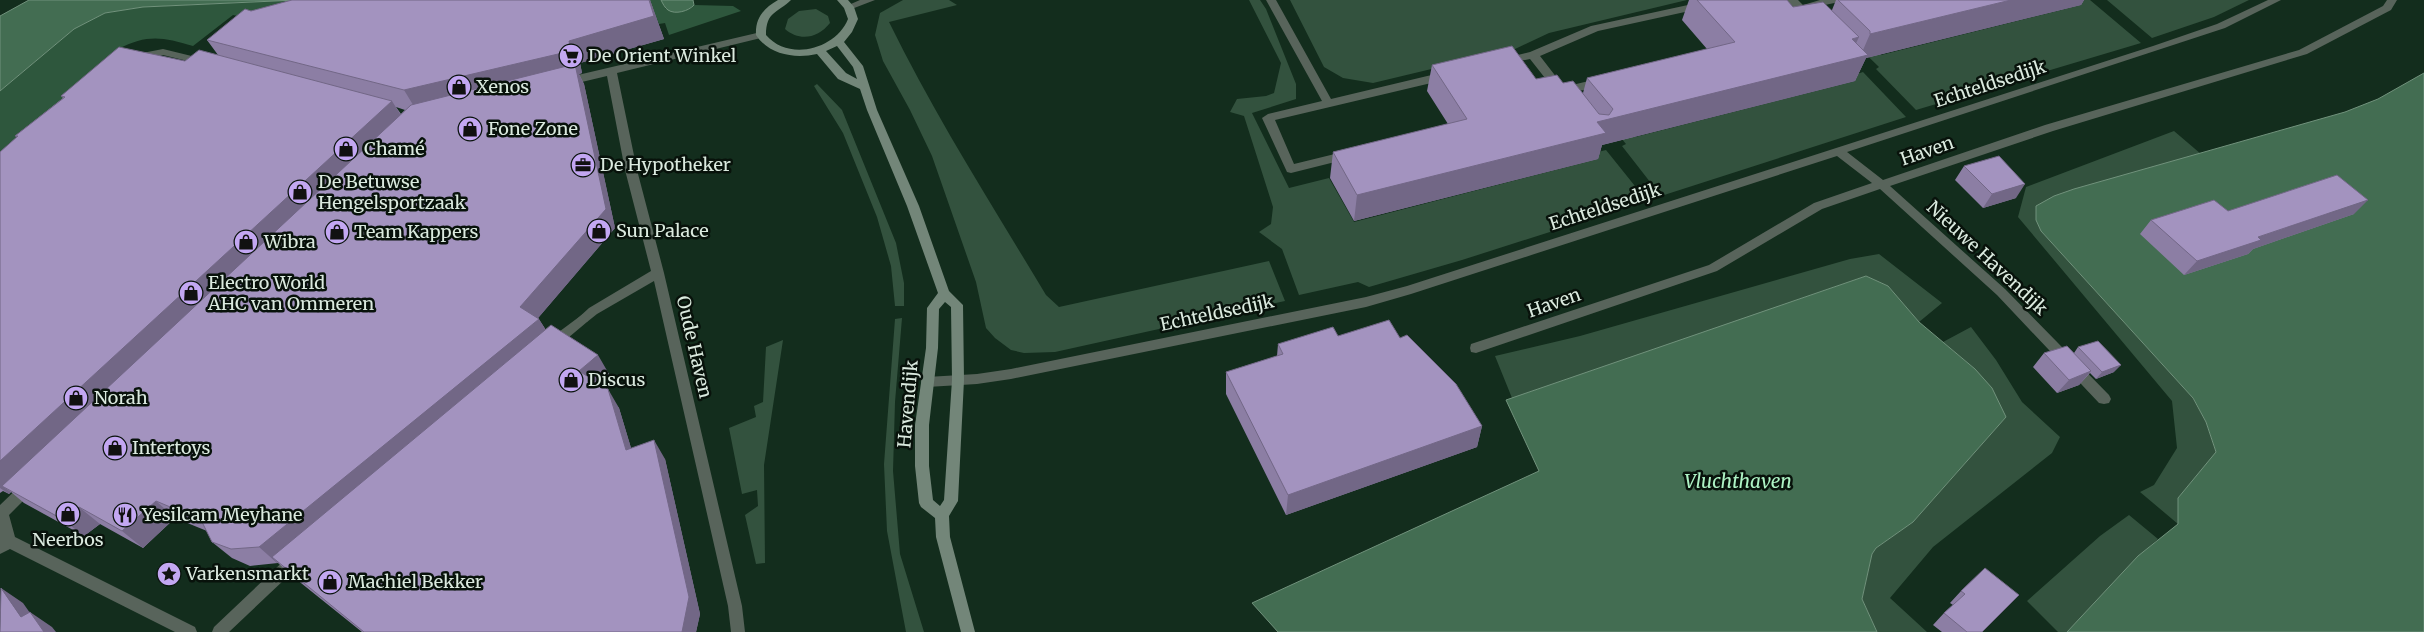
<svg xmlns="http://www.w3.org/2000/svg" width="2424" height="632" font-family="Merriweather,serif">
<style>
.green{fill:#33523e}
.forest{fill:#2e573d}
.water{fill:#436d52;stroke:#71927c}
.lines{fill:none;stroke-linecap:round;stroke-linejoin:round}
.pedestrian{fill:#58645b;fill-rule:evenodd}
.minor{fill:#58645b;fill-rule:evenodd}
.secondary{fill:#738679;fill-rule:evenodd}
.wall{fill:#8c7ea4;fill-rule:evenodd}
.shaded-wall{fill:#726786}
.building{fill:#a393bf;stroke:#726786}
.labels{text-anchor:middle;stroke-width:5;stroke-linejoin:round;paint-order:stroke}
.poi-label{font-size:18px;fill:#dbeadf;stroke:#08120b;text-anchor:start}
.street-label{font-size:18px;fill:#dbeadf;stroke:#08120b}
.water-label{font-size:19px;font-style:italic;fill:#aef4c5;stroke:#08120b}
</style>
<rect width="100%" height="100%" fill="#132d1d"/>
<path class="green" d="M 949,0 L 957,5 L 889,22 C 935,116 992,205 1046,295 L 1059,307 L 1269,261 L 1285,301 L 1055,352 L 1024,353 L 1011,350 L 995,338 L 986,328 L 976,282 L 932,156 L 910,110 L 883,61 L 875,35 L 880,13 L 903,0 Z
M 1249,0 L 1260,0 L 1266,9 L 1296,84 L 1296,99 L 1252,113 L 1289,188 L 1329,178 L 1354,222 L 1598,159 L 1594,153 L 1606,150 L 1647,201 L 1462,260 L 1369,287 L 1358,282 L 1299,295 L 1282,249 L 1259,232 L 1271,224 L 1273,207 L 1244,116 L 1230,112 L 1237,99 L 1266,96 L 1274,93 L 1281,63 Z
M 1290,0 L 1687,0 L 1549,33 L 1515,49 L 1373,83 L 1343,78 L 1324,67 Z
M 2076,0 L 2090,0 L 2141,43 L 1916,110 L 1876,69 L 1879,67 L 1842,31 L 1846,20 L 1881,55 L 2081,5 Z
M 2107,0 L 2249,0 L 2214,17 L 2152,38 Z
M 816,9 L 828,16 L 830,23 C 818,38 800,42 785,29 L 788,19 L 799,11 Z
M 1863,72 L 1906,117 L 1661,196 L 1622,146 L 1626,144 L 1599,111 L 1604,98 L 1635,137 L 1855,81 L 1851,76 Z
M 817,84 L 842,110 L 896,243 L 904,283 L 904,306 L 895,306 L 891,266 L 877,217 L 843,133 L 814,86 Z
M 2174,131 L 2201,154 L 2054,196 L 2041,231 L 2192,397 L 2206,422 L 2216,453 L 2178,498 L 2178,524 L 2140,492 L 2154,485 L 2177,448 L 2172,401 L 2018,217 L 2026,187 Z
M 1879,254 L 1942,303 L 1919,322 L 1888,286 L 1866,276 L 1512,398 L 1495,356 L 1580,336 L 1850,259 Z
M 902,318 L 895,402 L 893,471 L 900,554 L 924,632 L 906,632 L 887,531 L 884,464 L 895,319 Z
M 1971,327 L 1996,360 L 2022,402 L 2060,437 L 2052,453 L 1933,547 L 1890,598 L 1927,632 L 1877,632 L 1862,599 L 1872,554 L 1876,548 L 1913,522 L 2006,417 L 1975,369 L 1943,342 Z
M 783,340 L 764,465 L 765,563 L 756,564 L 745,515 L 758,506 L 757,490 L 742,494 L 729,428 L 756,417 L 754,406 L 763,402 L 766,347 Z
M 2129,515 L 2158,539 L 2139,556 L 2067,632 L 2058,632 L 2027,601 L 2100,536 Z"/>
<path class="forest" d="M 297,0 L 287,27 L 233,15 L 193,46 C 163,37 147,34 118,49 L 0,158 L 0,91 L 74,29 L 105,13 L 143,7 Z
M 649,0 L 661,0 L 666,9 C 676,12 687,13 694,5 L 733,6 L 741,11 L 669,35 L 665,23 L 659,24 Z"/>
<path class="water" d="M 29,0 L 297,0 L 143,7 L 105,13 L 74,29 L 0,91 L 0,16 Z
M 661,0 L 693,0 L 694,5 C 689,11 675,15 668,10 C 665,8 663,4 661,0 Z
M 2424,73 L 2424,632 L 2067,632 L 2138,556 L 2178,524 L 2178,498 L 2216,452 L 2206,422 L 2193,398 L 2041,231 L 2036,220 L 2036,206 L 2054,196 L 2074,189 L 2345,112 L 2378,99 Z
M 1866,276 L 1888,286 L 1919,322 L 1975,369 L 1992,388 L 2006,417 L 1913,522 L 1876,548 L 1872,554 L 1862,599 L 1877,632 L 1278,632 L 1252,603 L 1539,471 L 1506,400 Z"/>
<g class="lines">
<path class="pedestrian" d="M 583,314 L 587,316 L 589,319 L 587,322 L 556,348 L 548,348 L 546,344 L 548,340 Z
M 29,480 L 34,482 L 36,486 L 34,490 L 9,515 L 15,537 L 195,627 L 197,632 L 175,632 L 10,549 L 0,554 L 0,505 L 24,482 Z
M 297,552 L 302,553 L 304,558 L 302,563 L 229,632 L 212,632 L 214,627 L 292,553 Z"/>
<path class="minor" d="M 860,0 L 875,0 L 849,10 L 844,7 Z
M 1266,0 L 1276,0 L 1331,99 L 1444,72 L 1449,76 L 1444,80 L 1275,120 L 1294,164 L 1347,151 L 1353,155 L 1347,159 L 1291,173 L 1287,172 L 1262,118 L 1268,114 L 1322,101 Z
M 1711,0 L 1731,0 L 1726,3 L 1598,31 L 1540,56 L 1564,87 L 1601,78 L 1606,82 L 1605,85 L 1562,95 L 1556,92 L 1530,59 L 1505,64 L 1500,61 L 1501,59 L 1530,52 L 1591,26 Z
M 1787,0 L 1798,0 L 1803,5 L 1820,0 L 1840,0 L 1839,2 L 1806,9 L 1814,18 L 1809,21 L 1805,20 Z
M 2268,0 L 2281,0 L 2225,28 L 1847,152 L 1883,180 L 2045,125 L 2299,50 L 2383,6 L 2387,0 L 2397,0 L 2391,10 L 2307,54 L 2053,131 L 1890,186 L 2005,289 L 2109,395 L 2111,399 L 2109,403 L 2104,404 L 2099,403 L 1997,295 L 1880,189 L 1822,209 L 1717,271 L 1476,353 L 1471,352 L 1470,348 L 1471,344 L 1709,265 L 1814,203 L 1872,183 L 1837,156 L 1411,294 L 1366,307 L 1011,379 L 977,384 L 927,387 L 922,386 L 921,382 L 922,378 L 927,377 L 977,374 L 1011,369 L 1366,297 L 1407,286 L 2153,46 L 2217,24 Z
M 761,32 L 766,35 L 765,37 L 617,73 L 637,170 L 664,273 L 742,606 L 745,632 L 731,632 L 728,606 L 654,281 L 597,314 L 587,322 L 579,322 L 577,319 L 589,308 L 651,271 L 625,170 L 607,76 L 565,86 L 560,82 L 565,78 Z
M 163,49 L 208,60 L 209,62 L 204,65 L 163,55 L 132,61 L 127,58 L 132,55 Z"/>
<path class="secondary" d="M 778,0 L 791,0 C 778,13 766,11 766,35 C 789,62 836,49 848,19 L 844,8 L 837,0 L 848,0 L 854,7 L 858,19 L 852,32 L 844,42 L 863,66 L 877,110 L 919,206 L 949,291 L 963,305 L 964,380 L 958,501 L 949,516 L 950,537 L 975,632 L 961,632 L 936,537 L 935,518 L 921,507 L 919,503 L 915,466 L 915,425 L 926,348 L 927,308 L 938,293 L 907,206 L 867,110 L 860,89 L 838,79 L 817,54 C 795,59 769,55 756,35 C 755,18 764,8 778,0 ZM 837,46 L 853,67 L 857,79 L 846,73 L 826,51 ZM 945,302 L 951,307 L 952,380 L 944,500 L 940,506 L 933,500 L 929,466 L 929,425 L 938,348 L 939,309 Z"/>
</g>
<path class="wall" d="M 292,0 L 650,0 L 664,39 L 580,63 L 582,73 L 579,74 L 584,84 L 615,228 L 538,318 L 546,330 L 609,374 L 599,384 L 619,408 L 631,448 L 665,459 L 700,614 L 696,632 L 362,632 L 291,575 L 278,563 L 250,566 L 232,558 L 212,542 L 207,531 L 175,518 L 143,548 L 100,524 L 84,536 L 24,503 L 11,492 L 9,494 L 3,491 L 0,493 L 0,152 L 17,137 L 15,136 L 63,98 L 61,96 L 185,61 L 218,55 L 207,40 L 251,11 ZM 396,107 L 405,110 L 401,114 Z
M 1689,0 L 1787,0 L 1793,7 L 1832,10 L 1836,0 L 2084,0 L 2081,5 L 1866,58 L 1855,81 L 1602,145 L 1598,159 L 1354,221 L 1330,178 L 1333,152 L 1448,124 L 1427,91 L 1432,65 L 1563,83 L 1583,93 L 1587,78 L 1707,49 L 1682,20 Z
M 1964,166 L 2016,198 L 1983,208 L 1955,180 Z
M 2228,211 L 2354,214 L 2253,249 L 2248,254 L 2184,275 L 2140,234 L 2151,220 Z
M 1338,336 L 1400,338 L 1482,426 L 1477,447 L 1286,515 L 1226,394 L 1226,372 L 1277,356 L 1278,344 Z
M 2078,347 L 2114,372 L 2096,379 L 2090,373 L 2079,385 L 2057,393 L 2033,367 L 2044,353 L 2074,353 Z
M 1961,591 L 2019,595 L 1982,632 L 1942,632 L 1933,625 L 1944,613 L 1953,605 L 1950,603 Z"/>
<path class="shaded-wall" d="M 649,0 L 650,0 L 664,39 L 580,63 L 582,73 L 579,74 L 584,84 L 615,228 L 533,324 L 539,319 L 550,337 L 272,557 L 278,563 L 277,563 L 259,547 L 520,307 L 418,113 L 404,90 L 569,41 Z
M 2011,0 L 2084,0 L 2081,5 L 1866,58 L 1855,81 L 1602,145 L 1598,159 L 1354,221 L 1357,195 L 1597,122 L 1859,37 L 1848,60 L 1860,57 L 1870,34 Z
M 392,101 L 405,122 L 2,486 L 11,492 L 9,494 L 0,488 L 0,461 Z
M 2025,184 L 2016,198 L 1983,208 L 1992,194 Z
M 2368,200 L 2354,214 L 2253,249 L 2248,254 L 2184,275 L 2197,261 L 2258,237 Z
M 598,355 L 609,374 L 591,391 L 579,371 Z
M 2121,365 L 2114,372 L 2096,379 L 2102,372 Z
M 2091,371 L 2079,385 L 2057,393 L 2069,380 Z
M 608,389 L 619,408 L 637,468 L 626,450 Z
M 1482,426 L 1477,447 L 1286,515 L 1288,495 Z
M 654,440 L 665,459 L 700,614 L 696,632 L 682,632 Z
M 156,501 L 175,518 L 143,548 L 122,531 Z
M 79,507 L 100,524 L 84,536 L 62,519 Z
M 1,588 L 23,603 L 35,620 L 30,612 L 52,627 L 56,632 L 44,632 L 21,617 Z"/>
<path class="building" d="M 292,0 L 649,0 L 654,16 L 569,41 L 571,51 L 404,90 L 207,40 L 245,9 L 251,11 Z
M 1697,0 L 1787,0 L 1793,7 L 1823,2 L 1859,37 L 1852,39 L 1868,55 L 1597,122 L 1606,133 L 1357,195 L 1333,152 L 1467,119 L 1432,65 L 1512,46 L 1536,79 L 1557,75 L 1563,83 L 1573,81 L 1599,114 L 1609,115 L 1613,109 L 1587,78 L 1735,42 Z
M 1838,0 L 2011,0 L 1870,34 L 1870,31 Z
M 119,47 L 185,61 L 199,50 L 392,101 L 0,461 L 0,152 L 18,136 L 15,136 L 65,97 L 61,96 Z
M 575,64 L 606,209 L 520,307 L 539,319 L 259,547 L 231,549 L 212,542 L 201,520 L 156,501 L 122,531 L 79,507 L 62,519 L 2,486 L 411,105 Z
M 1999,156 L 2025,184 L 1992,194 L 1964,166 Z
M 2337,175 L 2368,200 L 2258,237 L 2261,240 L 2197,261 L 2151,220 L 2214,200 L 2228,211 Z
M 1389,320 L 1400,338 L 1407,335 L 1456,384 L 1482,426 L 1288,495 L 1226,372 L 1283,354 L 1278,344 L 1333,327 L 1338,336 Z
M 551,325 L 598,355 L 579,371 L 608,389 L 626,450 L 654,440 L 689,597 L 682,632 L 364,632 L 272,557 Z
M 2098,341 L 2121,365 L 2102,372 L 2078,347 Z
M 2067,346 L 2091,371 L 2069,380 L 2044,353 Z
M 1985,568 L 2019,595 L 1982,632 L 1967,632 L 1944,613 L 1965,594 L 1961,591 Z
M 1,588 L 21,617 L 30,612 L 44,632 L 0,632 Z"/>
<defs>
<g id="supermarket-disc" transform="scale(1.25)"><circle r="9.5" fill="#c3a7f2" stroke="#08120b"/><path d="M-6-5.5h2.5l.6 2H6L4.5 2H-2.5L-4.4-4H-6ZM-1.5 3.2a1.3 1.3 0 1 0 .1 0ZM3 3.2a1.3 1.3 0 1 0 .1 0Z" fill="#111"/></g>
<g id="shop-disc" transform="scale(1.25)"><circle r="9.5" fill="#c3a7f2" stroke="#08120b"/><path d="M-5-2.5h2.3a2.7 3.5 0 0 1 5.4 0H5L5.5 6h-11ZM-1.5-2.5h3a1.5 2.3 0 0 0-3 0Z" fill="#111"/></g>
<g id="office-disc" transform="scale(1.25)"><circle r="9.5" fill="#c3a7f2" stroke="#08120b"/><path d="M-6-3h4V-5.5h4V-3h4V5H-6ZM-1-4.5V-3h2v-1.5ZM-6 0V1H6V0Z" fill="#111"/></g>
<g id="restaurant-disc" transform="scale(1.25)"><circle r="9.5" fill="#c3a7f2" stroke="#08120b"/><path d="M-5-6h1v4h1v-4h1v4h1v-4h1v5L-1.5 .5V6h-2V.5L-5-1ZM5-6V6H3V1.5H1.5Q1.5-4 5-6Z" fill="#111"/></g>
<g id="sight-disc" transform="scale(1.25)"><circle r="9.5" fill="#c3a7f2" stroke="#08120b"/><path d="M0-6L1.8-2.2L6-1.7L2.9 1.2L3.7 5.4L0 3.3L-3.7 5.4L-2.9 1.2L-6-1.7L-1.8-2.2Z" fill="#111"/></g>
</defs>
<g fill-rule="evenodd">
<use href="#supermarket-disc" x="571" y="56"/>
<use href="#shop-disc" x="459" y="87"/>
<use href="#shop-disc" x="470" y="129"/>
<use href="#shop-disc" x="346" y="149"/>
<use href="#office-disc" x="583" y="165"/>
<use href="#shop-disc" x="300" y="192"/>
<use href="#shop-disc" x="599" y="231"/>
<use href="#shop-disc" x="337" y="232"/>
<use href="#shop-disc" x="246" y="242"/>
<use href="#shop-disc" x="191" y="293"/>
<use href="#shop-disc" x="571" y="380"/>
<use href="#shop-disc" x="76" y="398"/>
<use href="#shop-disc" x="115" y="448"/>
<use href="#shop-disc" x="68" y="514"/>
<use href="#restaurant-disc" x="125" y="515"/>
<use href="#sight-disc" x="169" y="574"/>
<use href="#shop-disc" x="330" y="582"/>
</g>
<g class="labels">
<g class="poi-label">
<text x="588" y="62">De Orient Winkel</text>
<text x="476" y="93">Xenos</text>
<text x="488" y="135">Fone Zone</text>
<text x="364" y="155">Chamé</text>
<text x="600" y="171">De Hypotheker</text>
<text x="318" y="188">De Betuwse<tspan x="318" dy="21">Hengelsportzaak</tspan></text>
<text x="616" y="237">Sun Palace</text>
<text x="354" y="238">Team Kappers</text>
<text x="264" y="248">Wibra</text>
<text x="208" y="289">Electro World<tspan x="208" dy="21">AHC van Ommeren</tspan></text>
<text x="588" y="386">Discus</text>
<text x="94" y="404">Norah</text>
<text x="132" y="454">Intertoys</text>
<text x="142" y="521">Yesilcam Meyhane</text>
<text x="68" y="546" text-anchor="middle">Neerbos</text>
<text x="186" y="580">Varkensmarkt</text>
<text x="348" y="588">Machiel Bekker</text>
</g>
<g class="street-label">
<text transform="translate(1990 84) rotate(-18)" y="6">Echteldsedijk</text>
<text transform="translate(1927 151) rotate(-19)" y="6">Haven</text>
<text transform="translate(1605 207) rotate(-18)" y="6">Echteldsedijk</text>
<text transform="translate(1987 258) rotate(43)" y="6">Nieuwe Havendijk</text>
<text transform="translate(1554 303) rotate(-19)" y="6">Haven</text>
<text transform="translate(1217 313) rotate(-12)" y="6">Echteldsedijk</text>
<text transform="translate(694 347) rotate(77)" y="6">Oude Haven</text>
<text transform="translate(908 404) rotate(-85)" y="6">Havendijk</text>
</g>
<g class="water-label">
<text x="1738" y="488">Vluchthaven</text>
</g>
</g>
</svg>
